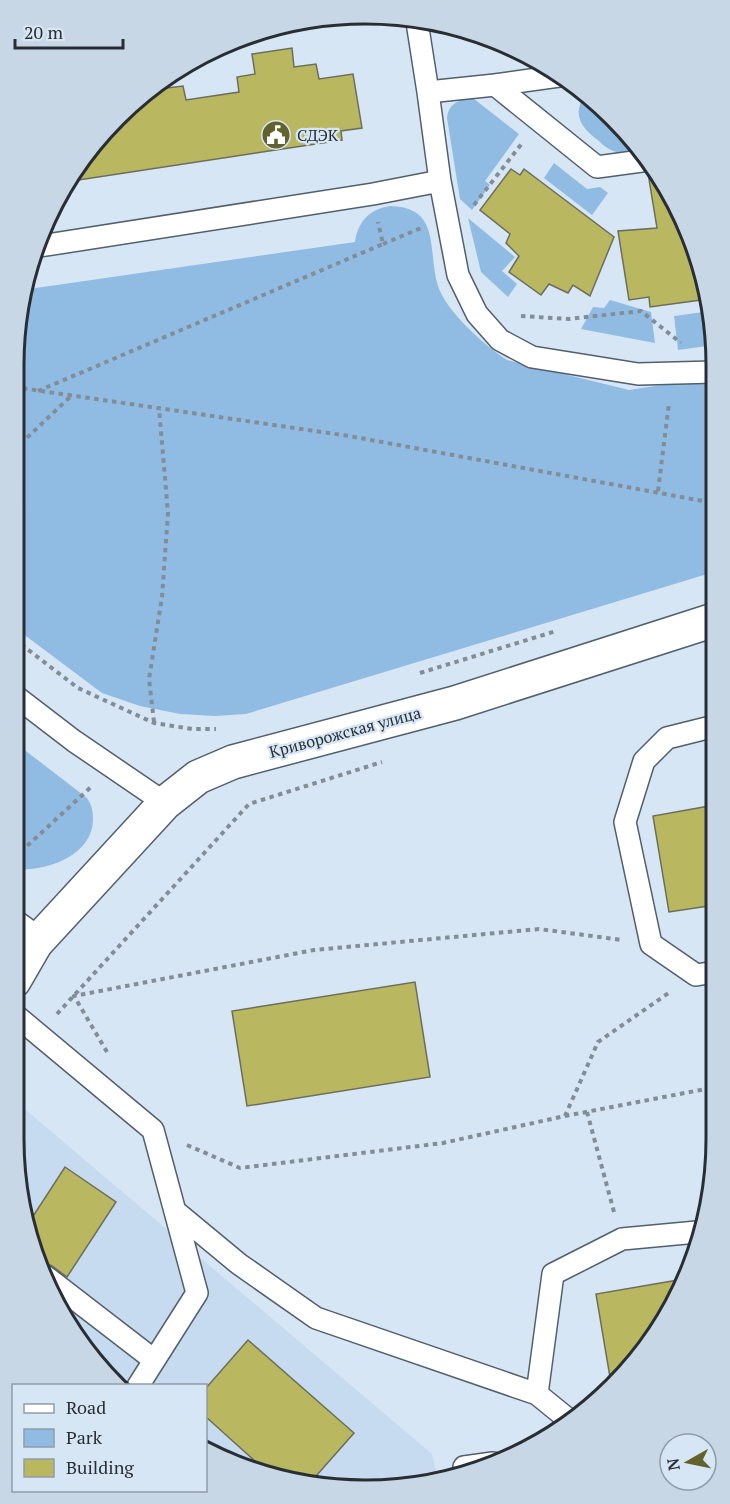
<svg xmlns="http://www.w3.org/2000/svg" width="730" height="1504" font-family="'PT Serif',serif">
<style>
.built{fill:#c6dbef}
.green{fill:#90bce4}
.building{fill:#b9b760;stroke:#6d6d5b;stroke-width:1.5}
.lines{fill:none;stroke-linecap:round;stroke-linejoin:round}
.service-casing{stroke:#525f6c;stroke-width:24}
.tertiary-casing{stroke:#525f6c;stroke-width:36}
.path{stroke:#828d97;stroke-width:4;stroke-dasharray:4.5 4.5;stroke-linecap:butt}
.service{stroke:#fff;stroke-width:21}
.tertiary{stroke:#fff;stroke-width:33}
.labels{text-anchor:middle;stroke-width:4.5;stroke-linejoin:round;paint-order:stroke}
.poi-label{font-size:16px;fill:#282e34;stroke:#d6e6f5;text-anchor:start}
.street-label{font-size:16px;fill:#282e34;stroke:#d6e6f5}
.rim{fill:none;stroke:#282e34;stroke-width:3}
</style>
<rect width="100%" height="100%" fill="#d6e6f5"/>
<path class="built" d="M 14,1100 L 432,1454 L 438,1479 L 411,1488 L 296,1484 L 206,1446 L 206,1386 L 121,1385 L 86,1353 L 32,1252 L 14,1139 Z"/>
<path class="green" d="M 586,93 L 597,101 L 644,151 C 636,152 627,154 620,153 C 611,151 605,147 599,141 C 581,127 571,115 586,93 Z
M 470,98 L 474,99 L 519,134 L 485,181 L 490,185 L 472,210 L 460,199 L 447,118 C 448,105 457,100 470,98 Z
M 554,163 L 587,189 L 600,187 L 608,193 L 592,215 L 544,178 Z
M 390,206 C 442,207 427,251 438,286 C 446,311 485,346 507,360 L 629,390 L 714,377 L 714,572 L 246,714 L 215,716 L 180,714 L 140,706 L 102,693 L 14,627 L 14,342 L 29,289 L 355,242 C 358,221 370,209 390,206 Z
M 468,218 L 515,257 L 502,271 L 517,284 L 508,297 L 481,272 Z
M 610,300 L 651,312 L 655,343 L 581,329 L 593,307 L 604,308 Z
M 711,311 L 714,319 L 714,345 L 678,350 L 674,316 Z
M 14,734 L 22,748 L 87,798 C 92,805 93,812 93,820 C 92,857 44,872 14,869 Z"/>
<path class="building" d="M 292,48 L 294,67 L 316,64 L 319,79 L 353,74 L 362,128 L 341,131 L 342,140 L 72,181 L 133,101 L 166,82 L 167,88 L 183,86 L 186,100 L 239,92 L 237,77 L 255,74 L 252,54 Z
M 511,169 L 520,175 L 524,169 L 614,237 L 590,296 L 573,285 L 568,293 L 549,284 L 541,295 L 509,272 L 519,256 L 506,243 L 510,234 L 480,210 Z
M 655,171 L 690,231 L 708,299 L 650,307 L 649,297 L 629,300 L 618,231 L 657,228 L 648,173 Z
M 715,805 L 715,905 L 669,912 L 653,816 Z
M 415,982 L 430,1077 L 247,1106 L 232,1011 Z
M 65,1167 L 116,1202 L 67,1277 L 52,1266 L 46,1263 L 39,1265 L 32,1252 L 28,1224 Z
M 684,1279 L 680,1294 L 612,1389 L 596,1294 Z
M 248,1340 L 354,1433 L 309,1484 L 296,1484 L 267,1472 L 206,1417 L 206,1388 Z"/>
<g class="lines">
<g class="service-casing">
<path id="service" d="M 417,22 L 428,92
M 495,85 L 559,76
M 649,160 L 597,167 L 495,85 L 428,92 L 440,181 L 458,275 L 477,314 L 500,340 L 532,357 L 638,374 L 714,372
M 40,246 L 373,194 L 440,181
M 14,695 L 74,741 L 165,803
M 715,726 L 667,738 L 644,761 L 625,822 L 651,944 L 696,975 L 715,972
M 14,1014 L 153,1130 L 197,1293 L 138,1386
M 175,1211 L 239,1264 L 316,1318 L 537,1394 L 569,1420
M 45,1276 L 154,1360
M 537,1394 L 553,1274 L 622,1239 L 697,1232
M 464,1467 L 493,1463"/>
</g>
<g class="tertiary-casing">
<path id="tertiary" d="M 14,927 L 36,943
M 14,981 L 36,943 L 165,803 L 198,777 L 233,762 L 455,703 L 714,620"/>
</g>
<path class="path" d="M 474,205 L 523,142
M 383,244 L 421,228
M 521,316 L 569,319 L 641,311 L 681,343
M 14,387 L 349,436 L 714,503
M 38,391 L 383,244 L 378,222
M 14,450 L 71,396
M 658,491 L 669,403
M 14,639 L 78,688 L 154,723 L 192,729 L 216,729
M 420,673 L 556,631
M 154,722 L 149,679 L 162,597 L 168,513 L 159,408
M 14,858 L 91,787
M 57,1014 L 249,804 L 382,762
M 107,1052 L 74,996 L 314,950 L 539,929 L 622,940
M 14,1063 L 20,1056
M 587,1112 L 614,1212
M 565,1116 L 716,1087
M 187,1145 L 240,1168 L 443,1143 L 565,1116 L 598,1042 L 670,992"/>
<use href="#service" class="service"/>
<use href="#tertiary" class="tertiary"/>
</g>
<defs>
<g id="civic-disc" transform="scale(1.5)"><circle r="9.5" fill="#63622e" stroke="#d6e6f5"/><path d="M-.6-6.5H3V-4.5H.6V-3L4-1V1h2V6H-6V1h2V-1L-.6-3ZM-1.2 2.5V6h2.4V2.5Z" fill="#fff"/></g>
</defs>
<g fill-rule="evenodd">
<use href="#civic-disc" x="276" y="135"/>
</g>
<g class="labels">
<g class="poi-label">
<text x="297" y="141">СДЭК</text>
</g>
<g class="street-label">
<text transform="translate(345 732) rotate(-15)" y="6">Криворожская улица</text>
</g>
</g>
<path d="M0 0H730V1504H0ZM365 24H365A341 341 0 0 1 706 365V1139A341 341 0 0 1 365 1480H365A341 341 0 0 1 24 1139V365A341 341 0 0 1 365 24Z" fill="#c8d7e6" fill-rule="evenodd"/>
<path class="rim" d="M365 24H365A341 341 0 0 1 706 365V1139A341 341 0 0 1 365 1480H365A341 341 0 0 1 24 1139V365A341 341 0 0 1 365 24Z"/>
<rect x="12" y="1384" width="195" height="108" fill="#d6e6f5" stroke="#909ca8" stroke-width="1.5"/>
<rect x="24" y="1404" width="30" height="9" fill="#ffffff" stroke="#909ca8" stroke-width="1.5"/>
<text x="66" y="1414" font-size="18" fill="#282e34">Road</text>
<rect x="24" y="1429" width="30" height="18" fill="#90bce4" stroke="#909ca8" stroke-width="1.5"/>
<text x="66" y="1444" font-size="18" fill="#282e34">Park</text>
<rect x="24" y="1459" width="30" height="18" fill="#b9b760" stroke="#909ca8" stroke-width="1.5"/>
<text x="66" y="1474" font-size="18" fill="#282e34">Building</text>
<g transform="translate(688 1462) rotate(261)"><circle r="28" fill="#d6e6f5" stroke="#909ca8" stroke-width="1.5"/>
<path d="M0-4.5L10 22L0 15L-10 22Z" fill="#63622e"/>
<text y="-9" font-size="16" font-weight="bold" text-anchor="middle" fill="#282e34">N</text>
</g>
<path d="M15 39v9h108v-9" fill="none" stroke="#282e34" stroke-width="3"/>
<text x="24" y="39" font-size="18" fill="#282e34" stroke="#d6e6f5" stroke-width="4.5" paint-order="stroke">20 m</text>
</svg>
